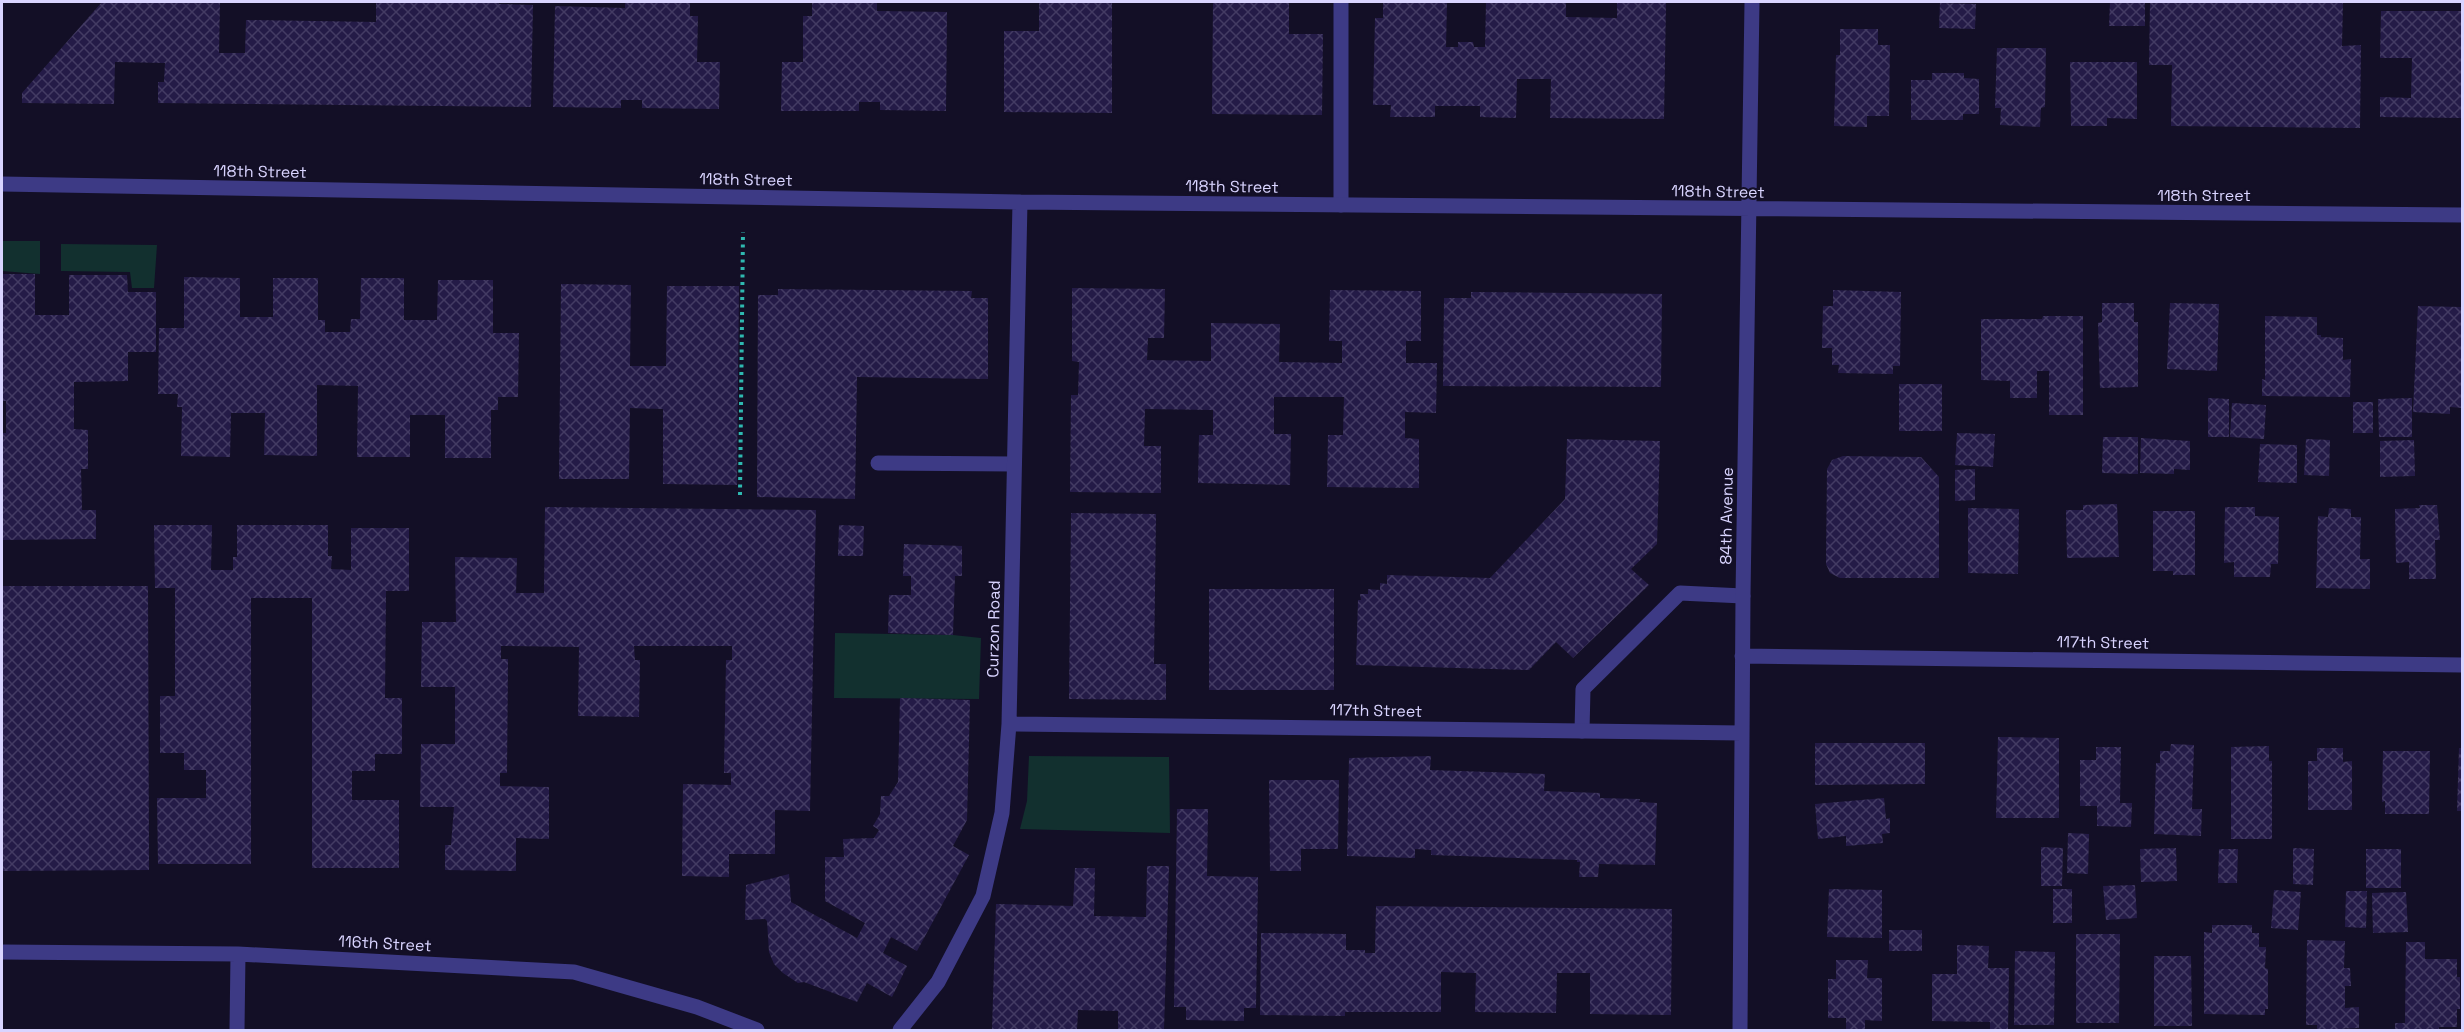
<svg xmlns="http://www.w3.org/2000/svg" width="2464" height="1032" font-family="'Space Grotesk',sans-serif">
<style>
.green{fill:#12302f}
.building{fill:url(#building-cross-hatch)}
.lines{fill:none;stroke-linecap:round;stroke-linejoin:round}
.path{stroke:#2fb8b0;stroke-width:4;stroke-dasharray:3 4.5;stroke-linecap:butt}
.lane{stroke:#3d3a85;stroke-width:15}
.street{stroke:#3d3a85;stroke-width:15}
.labels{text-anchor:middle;stroke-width:4.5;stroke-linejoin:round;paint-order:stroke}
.street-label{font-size:16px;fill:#d9d4ff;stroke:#130f26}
</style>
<defs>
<pattern id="building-cross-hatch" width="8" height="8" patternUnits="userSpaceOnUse" patternTransform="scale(1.5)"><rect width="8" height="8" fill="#241b47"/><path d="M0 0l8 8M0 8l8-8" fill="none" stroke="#433b63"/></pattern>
</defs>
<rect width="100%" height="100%" fill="#130f26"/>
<path class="green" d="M 2,241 L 40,241 L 40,274 L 2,271 Z
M 61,244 L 157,245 L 154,288 L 132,288 L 130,272 L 61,271 Z
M 835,633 L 953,635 L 981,638 L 979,699 L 834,698 Z
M 1029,756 L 1169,757 L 1170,833 L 1020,829 L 1027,801 Z"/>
<path class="building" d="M 102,2 L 220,2 L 219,53 L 245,53 L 246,20 L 376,22 L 376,2 L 499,2 L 499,4 L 533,5 L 531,107 L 158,103 L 158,82 L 164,82 L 165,63 L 115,62 L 114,104 L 22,103 L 22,93 Z
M 625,2 L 690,2 L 690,16 L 698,16 L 697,62 L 720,62 L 719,109 L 642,108 L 642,100 L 621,100 L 621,108 L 553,107 L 555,6 L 625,8 Z
M 812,2 L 877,2 L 877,11 L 947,12 L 946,111 L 880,110 L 880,102 L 859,102 L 859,111 L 781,111 L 782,62 L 803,62 L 803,16 L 812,16 Z
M 1039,2 L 1112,2 L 1112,113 L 1004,112 L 1004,31 L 1039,31 Z
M 1213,2 L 1289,2 L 1289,34 L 1323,34 L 1322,115 L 1212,114 Z
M 1383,2 L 1447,2 L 1446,47 L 1458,47 L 1458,42 L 1473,42 L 1474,47 L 1485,47 L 1486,2 L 1566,2 L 1566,17 L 1617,18 L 1617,2 L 1666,3 L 1664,119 L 1550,118 L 1551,79 L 1517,79 L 1516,118 L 1480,117 L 1480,106 L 1435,106 L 1435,117 L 1390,117 L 1391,105 L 1373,105 L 1375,18 L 1383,18 Z
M 2110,2 L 2145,2 L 2145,26 L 2109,26 Z
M 2150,2 L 2343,2 L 2342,46 L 2361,45 L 2360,128 L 2171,126 L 2172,65 L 2149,65 Z
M 1940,3 L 1976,4 L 1975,29 L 1939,28 Z
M 2381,11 L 2462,11 L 2462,118 L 2380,117 L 2380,97 L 2411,98 L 2412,58 L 2380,58 Z
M 1840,29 L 1878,29 L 1878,45 L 1890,45 L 1889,116 L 1867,116 L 1867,127 L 1834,126 L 1836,55 L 1840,55 Z
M 1997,48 L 2046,48 L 2045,107 L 2041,108 L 2040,127 L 2000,125 L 2001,108 L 1995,108 Z
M 2070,62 L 2137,62 L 2137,119 L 2107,118 L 2107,126 L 2071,126 Z
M 1932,73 L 1964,73 L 1964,78 L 1979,79 L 1979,114 L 1963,114 L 1963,120 L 1911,120 L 1911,80 L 1932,80 Z
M 2,274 L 35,274 L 35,315 L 69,315 L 69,275 L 127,275 L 128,292 L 156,292 L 156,352 L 128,352 L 128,381 L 74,382 L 74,429 L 88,430 L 88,469 L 81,469 L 82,510 L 96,510 L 96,539 L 2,540 L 2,433 L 6,433 L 6,401 L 2,401 Z
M 184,277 L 240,278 L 240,317 L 273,317 L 273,278 L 318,278 L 318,320 L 325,320 L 325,332 L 350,332 L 351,319 L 360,319 L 361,278 L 404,278 L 404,320 L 437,320 L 438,280 L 493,280 L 493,333 L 519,333 L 518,397 L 498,397 L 498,410 L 491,410 L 491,458 L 445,458 L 445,415 L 410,415 L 410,457 L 357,457 L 358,386 L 317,385 L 317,456 L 264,455 L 265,413 L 231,413 L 230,457 L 181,456 L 182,407 L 177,407 L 178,394 L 158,394 L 159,328 L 184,328 Z
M 561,284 L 631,285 L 630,366 L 666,366 L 667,286 L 739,286 L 737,485 L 663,484 L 663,409 L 630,408 L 629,479 L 559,479 Z
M 1072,288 L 1165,289 L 1164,338 L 1148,338 L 1147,360 L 1211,361 L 1211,323 L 1280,324 L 1279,362 L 1342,363 L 1342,341 L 1329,341 L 1330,290 L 1421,291 L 1421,341 L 1406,341 L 1406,363 L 1437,363 L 1436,413 L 1405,412 L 1405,438 L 1419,439 L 1419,488 L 1327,487 L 1328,435 L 1343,435 L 1344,397 L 1274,397 L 1274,434 L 1291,434 L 1290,485 L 1198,483 L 1199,435 L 1213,435 L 1213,410 L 1145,409 L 1144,446 L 1161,446 L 1161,493 L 1070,492 L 1071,395 L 1078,395 L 1079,362 L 1072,361 Z
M 778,289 L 972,291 L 971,298 L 988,298 L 988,379 L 857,377 L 855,499 L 757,497 L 758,295 L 778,295 Z
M 1833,290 L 1901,292 L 1900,366 L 1893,366 L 1893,374 L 1838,373 L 1839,365 L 1832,365 L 1832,348 L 1822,348 L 1823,306 L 1833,306 Z
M 1471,292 L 1662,294 L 1661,387 L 1443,386 L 1444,298 L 1471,298 Z
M 2102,303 L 2134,303 L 2134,322 L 2138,322 L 2138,387 L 2100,388 L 2098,323 L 2102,322 Z
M 2170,303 L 2219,304 L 2217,371 L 2167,369 Z
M 2418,306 L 2462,307 L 2462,408 L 2450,407 L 2450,414 L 2413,412 Z
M 2043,316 L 2083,316 L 2083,415 L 2049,415 L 2049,371 L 2037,371 L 2037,398 L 2010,398 L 2010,381 L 1981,380 L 1981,319 L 2042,319 Z
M 2265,316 L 2317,317 L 2317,335 L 2321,335 L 2321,337 L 2343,338 L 2343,360 L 2351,359 L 2350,397 L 2262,396 L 2262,379 L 2265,380 Z
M 1899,384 L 1942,384 L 1942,431 L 1899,431 Z
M 2208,398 L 2229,399 L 2229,437 L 2208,437 Z
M 2412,398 L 2412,437 L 2379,437 L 2378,399 Z
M 2353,402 L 2373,402 L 2373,433 L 2353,433 Z
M 2232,403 L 2266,405 L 2264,439 L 2230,437 Z
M 1957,433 L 1995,434 L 1993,467 L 1955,465 Z
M 2103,437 L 2138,437 L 2138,474 L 2102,473 Z
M 2141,438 L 2190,441 L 2190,470 L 2174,469 L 2174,474 L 2140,473 Z
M 1567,439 L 1660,441 L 1657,544 L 1631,569 L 1649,585 L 1573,658 L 1556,642 L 1529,670 L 1356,665 L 1358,600 L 1361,600 L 1360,594 L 1368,594 L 1368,589 L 1380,590 L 1380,583 L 1387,584 L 1387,575 L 1490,578 L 1565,499 Z
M 2306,439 L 2330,440 L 2329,476 L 2304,475 Z
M 2414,440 L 2415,476 L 2380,477 L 2380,441 Z
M 2260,444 L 2297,445 L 2297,483 L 2258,482 Z
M 1843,456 L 1921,457 L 1939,477 L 1939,578 L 1840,578 L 1830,573 L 1826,564 L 1827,469 L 1832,460 Z
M 1975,469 L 1975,500 L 1955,501 L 1955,470 Z
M 2117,504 L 2119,557 L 2067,558 L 2066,510 L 2083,510 L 2083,505 Z
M 2419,505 L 2437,505 L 2440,540 L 2435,540 L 2436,579 L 2409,579 L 2409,562 L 2396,563 L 2395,509 L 2420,508 Z
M 545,507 L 816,510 L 810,811 L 775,810 L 775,854 L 729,854 L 729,877 L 682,876 L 683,784 L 731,785 L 731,773 L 724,773 L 726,660 L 732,660 L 732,646 L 634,646 L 635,660 L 640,660 L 639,717 L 578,716 L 579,647 L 501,646 L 501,659 L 508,659 L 507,773 L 500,773 L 500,786 L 549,787 L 549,839 L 516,838 L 516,871 L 445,870 L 445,845 L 451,845 L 454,807 L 420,807 L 421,744 L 455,744 L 455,687 L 421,687 L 422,622 L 456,622 L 455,557 L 517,558 L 516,593 L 544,593 Z
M 2225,507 L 2255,507 L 2255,516 L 2279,517 L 2278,564 L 2271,564 L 2270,577 L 2234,577 L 2234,562 L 2224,563 Z
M 1968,508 L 2019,509 L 2018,574 L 1968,573 Z
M 2329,508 L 2351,509 L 2351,517 L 2361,517 L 2360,559 L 2370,559 L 2370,589 L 2316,588 L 2318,516 L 2328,517 Z
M 2153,511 L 2195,511 L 2195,575 L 2173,575 L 2173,571 L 2153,571 Z
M 1071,513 L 1156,514 L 1154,664 L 1166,664 L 1166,700 L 1069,699 Z
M 154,525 L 212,525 L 211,570 L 233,570 L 233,557 L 237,557 L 237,525 L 328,525 L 328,556 L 332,556 L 331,569 L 351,570 L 351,528 L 409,528 L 409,591 L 386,591 L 385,698 L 402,698 L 402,754 L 375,754 L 375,771 L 352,771 L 352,800 L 399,800 L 399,868 L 312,868 L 312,598 L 251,598 L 251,864 L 158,864 L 157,798 L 206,798 L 206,770 L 184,770 L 184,753 L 160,753 L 160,696 L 175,696 L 175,588 L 155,588 Z
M 839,525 L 864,526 L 863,556 L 838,556 Z
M 904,544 L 962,546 L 962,576 L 955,576 L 953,635 L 888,633 L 889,595 L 911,595 L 911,576 L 903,576 Z
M 2,586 L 148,586 L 149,870 L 2,871 Z
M 1209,589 L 1334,589 L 1334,690 L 1209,690 Z
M 900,698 L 970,700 L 967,820 L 953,846 L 969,855 L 917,951 L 891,937 L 883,953 L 907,966 L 892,997 L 867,983 L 857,1002 L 804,982 L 798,983 L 783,973 L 774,964 L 769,952 L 767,921 L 765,919 L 745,920 L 746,885 L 789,874 L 791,902 L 857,938 L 865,923 L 825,901 L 825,857 L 844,857 L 843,839 L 874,838 L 879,830 L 873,826 L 880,814 L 881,796 L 889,796 L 898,782 Z
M 1998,737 L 2059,738 L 2059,818 L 1996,818 Z
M 1815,743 L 1925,743 L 1925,784 L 1815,785 Z
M 2171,744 L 2194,745 L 2192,809 L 2202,809 L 2201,836 L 2154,834 L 2156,763 L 2160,763 L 2160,751 L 2170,751 Z
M 2269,746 L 2269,761 L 2272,761 L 2272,839 L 2231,839 L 2231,747 Z
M 2096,747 L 2121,747 L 2120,803 L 2132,803 L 2131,827 L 2097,826 L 2097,806 L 2080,806 L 2080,760 L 2096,760 Z
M 2317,748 L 2343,748 L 2343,762 L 2352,761 L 2352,810 L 2308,810 L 2308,761 L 2317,761 Z
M 2459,748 L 2462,748 L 2462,811 L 2457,811 Z
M 2383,751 L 2430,751 L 2429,814 L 2385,814 L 2385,801 L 2382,802 Z
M 1431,756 L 1430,770 L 1545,774 L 1544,791 L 1600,793 L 1600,798 L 1640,799 L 1639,802 L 1657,803 L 1655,865 L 1599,864 L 1598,877 L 1579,877 L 1580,862 L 1577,862 L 1577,860 L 1431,855 L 1431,850 L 1415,849 L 1415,858 L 1347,856 L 1349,758 Z
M 1269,780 L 1339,780 L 1338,849 L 1301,849 L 1301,871 L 1270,871 Z
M 1884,798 L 1886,819 L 1890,818 L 1890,833 L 1882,834 L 1883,843 L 1846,846 L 1846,836 L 1818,839 L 1815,804 Z
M 1177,809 L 1208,809 L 1207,876 L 1258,877 L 1256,1008 L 1244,1008 L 1244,1021 L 1186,1020 L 1186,1007 L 1174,1007 Z
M 2068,833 L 2089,834 L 2088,874 L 2067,873 Z
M 2041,847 L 2063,848 L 2062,886 L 2041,886 Z
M 2176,848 L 2177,881 L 2141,882 L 2140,849 Z
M 2293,848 L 2314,849 L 2313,885 L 2293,884 Z
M 2219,849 L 2238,849 L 2237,883 L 2218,883 Z
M 2366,849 L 2401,849 L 2401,888 L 2366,888 Z
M 1147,866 L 1169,866 L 1164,1030 L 1118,1030 L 1118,1011 L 1078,1010 L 1077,1030 L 992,1030 L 996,904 L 1073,906 L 1075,868 L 1095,868 L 1094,916 L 1146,917 Z
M 2135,885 L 2137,918 L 2106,920 L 2103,886 Z
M 1829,889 L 1882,890 L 1882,938 L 1827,937 Z
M 2053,889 L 2072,889 L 2072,923 L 2053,923 Z
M 2274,890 L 2301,892 L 2298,930 L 2271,928 Z
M 2346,891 L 2367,891 L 2366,928 L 2345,927 Z
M 2406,892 L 2408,932 L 2373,933 L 2372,893 Z
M 1376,906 L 1672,909 L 1671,1015 L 1590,1014 L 1590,973 L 1557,973 L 1556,1013 L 1475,1012 L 1476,973 L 1441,972 L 1441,1012 L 1345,1012 L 1345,1016 L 1260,1015 L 1261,933 L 1346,934 L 1346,950 L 1365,950 L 1365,953 L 1375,953 Z
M 2212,925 L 2252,925 L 2252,933 L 2259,933 L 2259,947 L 2266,947 L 2265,968 L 2268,969 L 2268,1009 L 2265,1009 L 2265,1015 L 2204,1014 L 2204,932 L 2212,933 Z
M 1889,930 L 1922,930 L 1922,951 L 1889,951 Z
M 2076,934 L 2120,934 L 2119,1023 L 2076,1023 Z
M 2307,940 L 2345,941 L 2344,968 L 2350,968 L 2351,986 L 2345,986 L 2345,1008 L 2359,1007 L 2359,1028 L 2317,1030 L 2317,1025 L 2306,1025 Z
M 2406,942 L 2425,942 L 2425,959 L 2457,959 L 2457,977 L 2460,977 L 2460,1009 L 2457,1009 L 2457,1027 L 2439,1027 L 2439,1030 L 2395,1030 L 2395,1023 L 2405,1023 Z
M 1957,945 L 1989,946 L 1988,968 L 2009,968 L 2008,1030 L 1990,1030 L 1990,1022 L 1932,1021 L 1932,974 L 1957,974 Z
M 2015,951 L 2055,952 L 2054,1025 L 2014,1025 Z
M 2154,956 L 2191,956 L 2192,1026 L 2154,1026 Z
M 1836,960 L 1868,960 L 1867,978 L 1882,978 L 1882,1021 L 1865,1020 L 1865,1030 L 1846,1030 L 1846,1018 L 1828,1018 L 1828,979 L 1836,979 Z"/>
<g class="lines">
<path class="path" d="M 740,495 L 743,232"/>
<path class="lane" d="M 1341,2 L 1341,205
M 878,463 L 1014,464
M 1582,731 L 1583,689 L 1680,593 L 1743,596"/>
<path class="street" d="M 2,184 L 1020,202 L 2462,215
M 1742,656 L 2462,665
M 1009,724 L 1742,733
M 2,952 L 238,954 L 574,972 L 697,1007 L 757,1030
M 237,1030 L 238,954
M 900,1030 L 938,982 L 983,896 L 1002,813 L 1009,724 L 1020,202
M 1740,1030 L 1743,596 L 1752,2"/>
</g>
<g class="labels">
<g class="street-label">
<text transform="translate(260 171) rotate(1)" y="6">118th Street</text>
<text transform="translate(746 179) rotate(1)" y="6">118th Street</text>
<text transform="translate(1232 186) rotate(1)" y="6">118th Street</text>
<text transform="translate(1718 191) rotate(1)" y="6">118th Street</text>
<text x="2204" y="201">118th Street</text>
<text transform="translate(1726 516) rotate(-89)" y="6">84th Avenue</text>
<text transform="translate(993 629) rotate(-89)" y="6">Curzon Road</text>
<text transform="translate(2103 642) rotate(1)" y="6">117th Street</text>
<text transform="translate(1376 710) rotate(1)" y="6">117th Street</text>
<text transform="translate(385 943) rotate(3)" y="6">116th Street</text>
</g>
</g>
<rect width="2464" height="1032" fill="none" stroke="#d9d4ff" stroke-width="6"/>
</svg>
